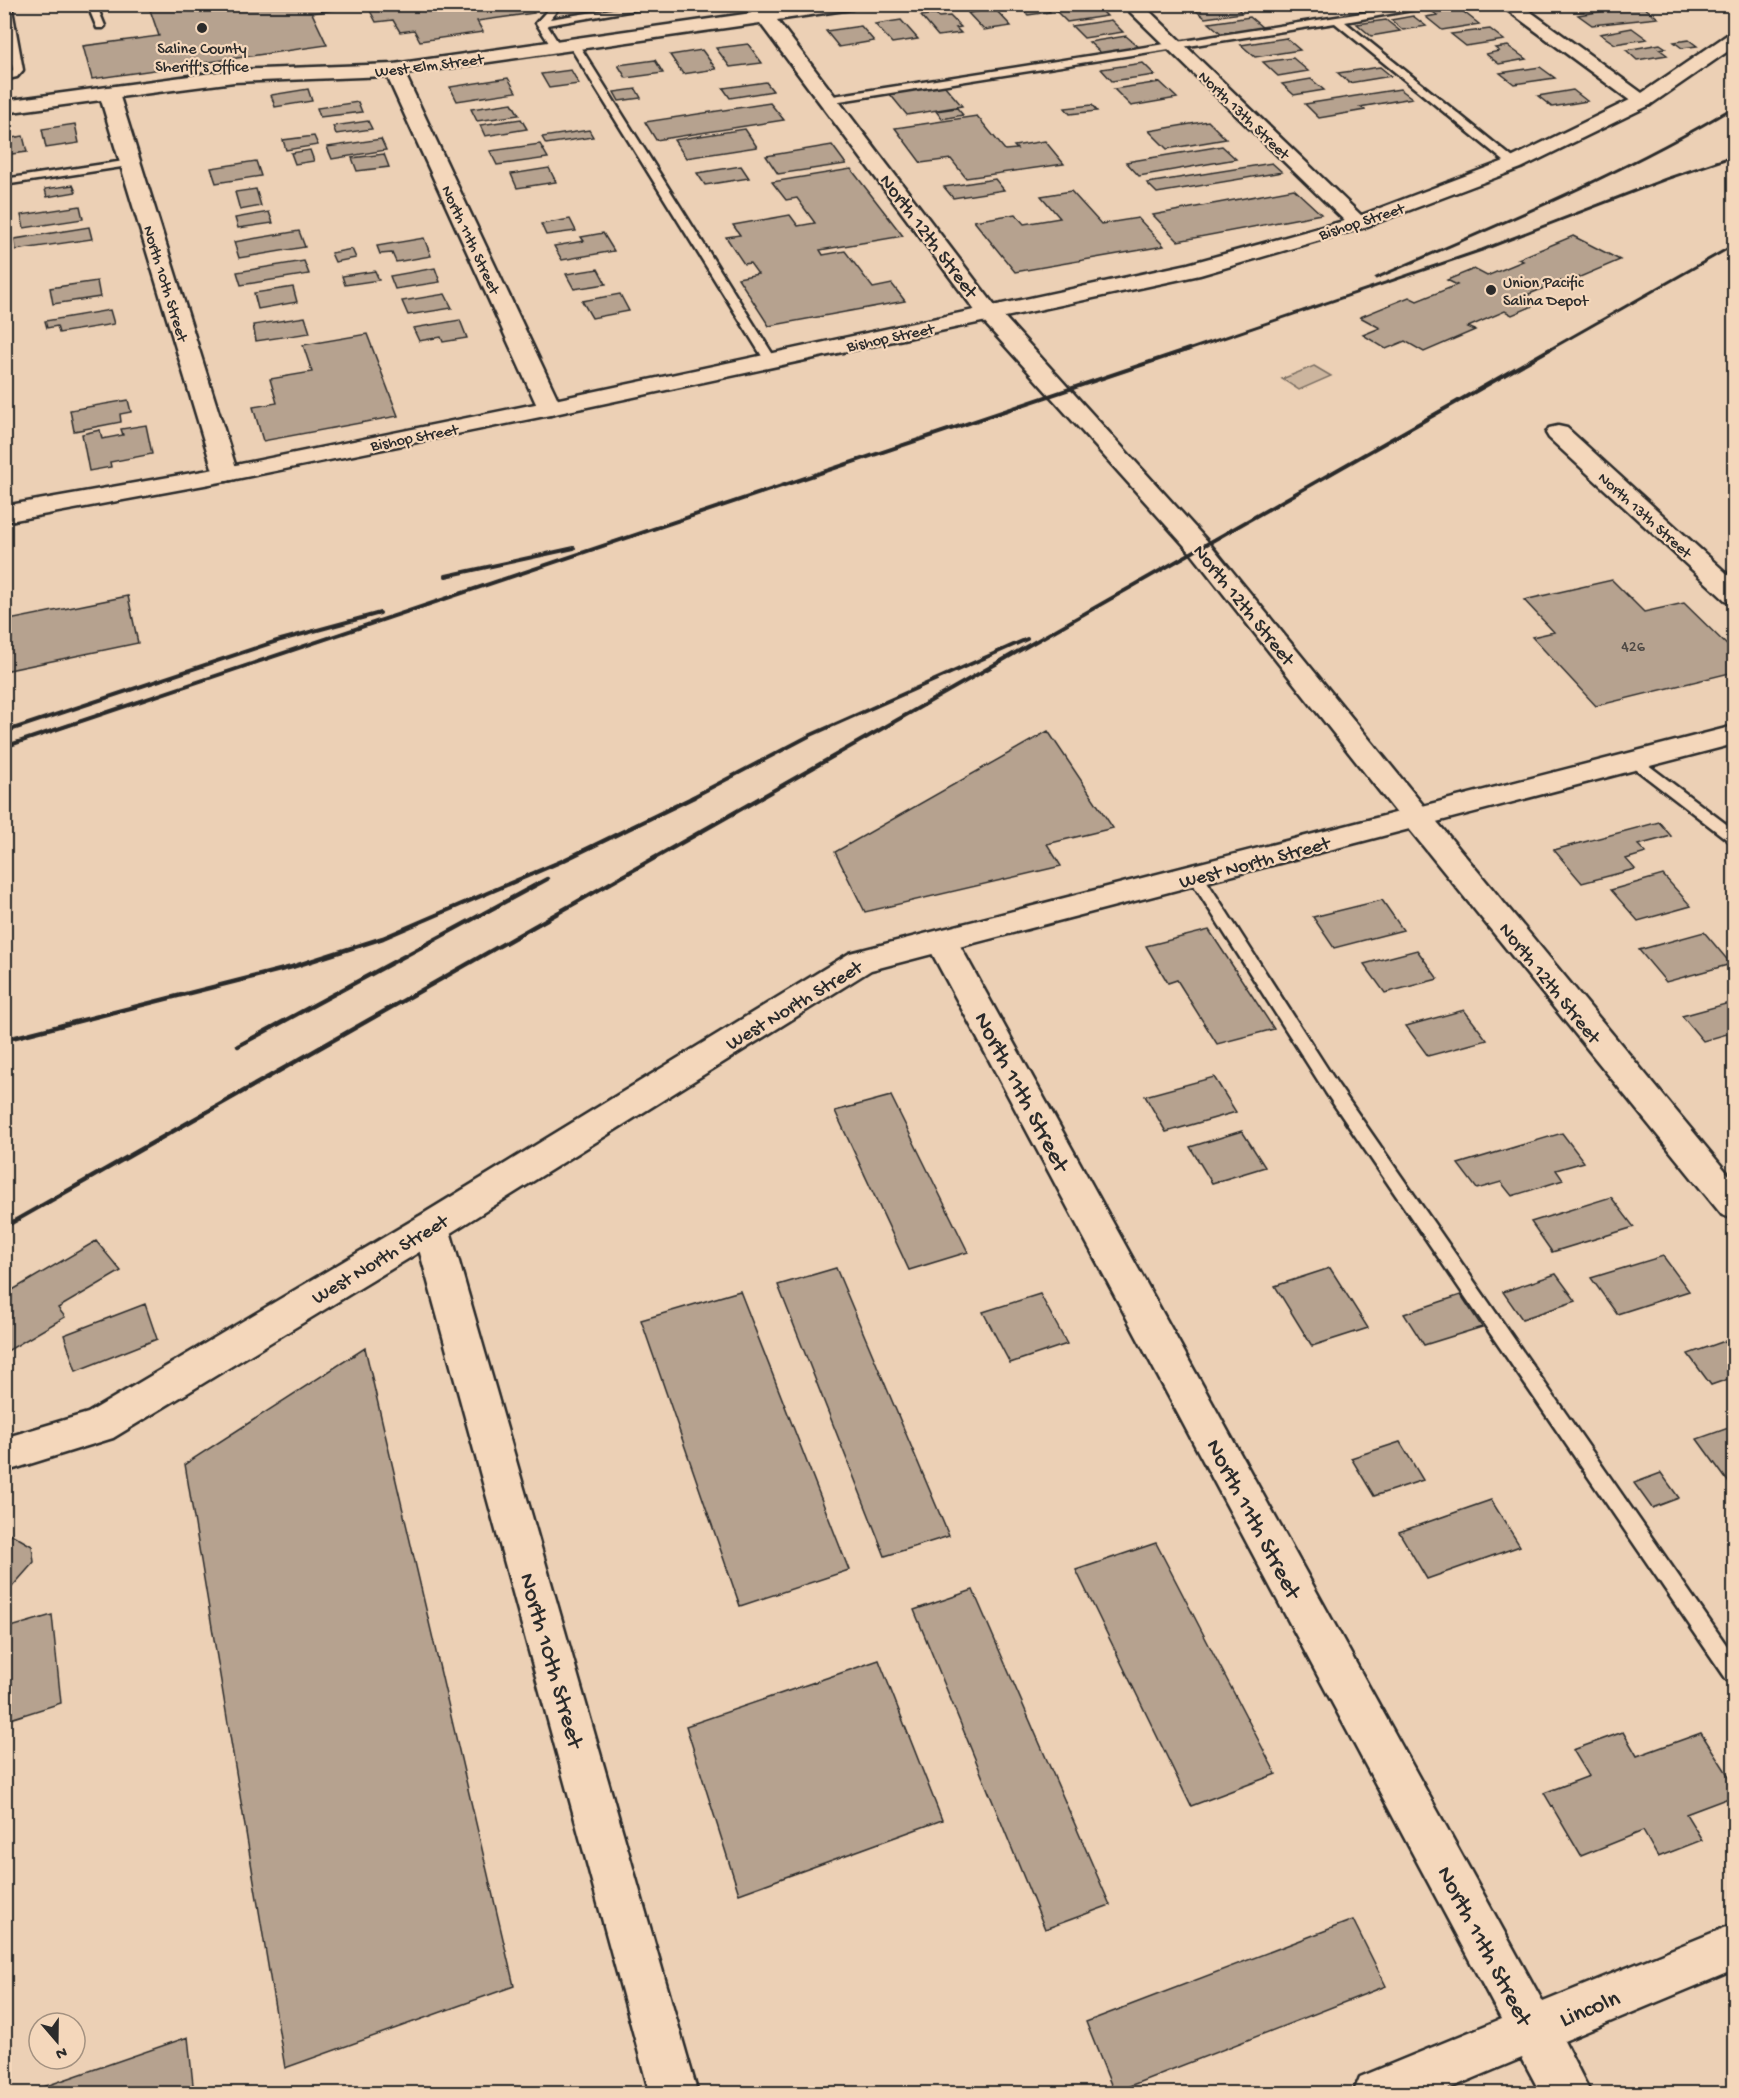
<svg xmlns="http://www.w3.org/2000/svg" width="1739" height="2098" font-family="'Gochi Hand',sans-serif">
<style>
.green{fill:#ccb59e;stroke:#7c7064;stroke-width:1.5}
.building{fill:#b6a28f;stroke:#2b2b2b;stroke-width:1.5}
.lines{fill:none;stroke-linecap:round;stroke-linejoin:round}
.lane-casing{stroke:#2b2b2b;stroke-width:5}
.street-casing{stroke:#2b2b2b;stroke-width:5}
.secondary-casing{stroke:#2b2b2b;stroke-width:5}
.lane{fill:#f4d7bb;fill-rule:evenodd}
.street{fill:#f4d7bb;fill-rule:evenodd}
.secondary{fill:#f4d7bb;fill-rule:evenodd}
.rail-far2{stroke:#2b2b2b;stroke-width:3}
.rail-far1{stroke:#2b2b2b;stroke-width:4}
.rail{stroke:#2b2b2b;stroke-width:4.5}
.poi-dot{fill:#2b2b2b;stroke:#f4d7bb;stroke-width:2}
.labels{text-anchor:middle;stroke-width:4.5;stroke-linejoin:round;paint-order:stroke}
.far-poi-label{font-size:16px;fill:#2b2b2b;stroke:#f4d7bb}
.far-street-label{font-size:16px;fill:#2b2b2b;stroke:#f4d7bb}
.number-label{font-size:16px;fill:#4e4944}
.street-label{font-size:20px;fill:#2b2b2b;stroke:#f4d7bb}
.near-street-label{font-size:24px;fill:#2b2b2b;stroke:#f4d7bb}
</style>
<rect width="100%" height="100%" fill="#ecd0b5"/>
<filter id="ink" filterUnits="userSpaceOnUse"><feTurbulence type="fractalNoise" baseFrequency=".0167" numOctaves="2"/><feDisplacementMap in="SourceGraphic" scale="12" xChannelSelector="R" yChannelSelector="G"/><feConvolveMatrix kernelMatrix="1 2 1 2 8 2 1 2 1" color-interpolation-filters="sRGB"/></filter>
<g filter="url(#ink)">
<path class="green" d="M 1314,366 L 1331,376 L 1299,390 L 1282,379 Z"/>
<path class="building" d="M 148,4 L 528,4 L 534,13 L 477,21 L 483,32 L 420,41 L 414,30 L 400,32 L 393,20 L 376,22 L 367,5 L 312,13 L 327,45 L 92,79 L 83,46 L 159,36 Z
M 1043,4 L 1050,12 L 1028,15 L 1019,6 Z
M 1095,4 L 1107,16 L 1067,22 L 1055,10 Z
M 1224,4 L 1233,4 L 1242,13 L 1205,18 L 1194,9 Z
M 1641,5 L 1658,18 L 1592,25 L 1578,15 Z
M 1456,6 L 1479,24 L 1442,30 L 1426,17 L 1437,15 L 1430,10 Z
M 995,9 L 1011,26 L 984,30 L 968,13 Z
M 936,14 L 939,17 L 950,16 L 961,27 L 956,28 L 961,33 L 938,36 L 921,16 Z
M 1413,16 L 1426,26 L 1403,30 L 1391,20 Z
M 1250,17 L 1263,28 L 1222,34 L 1209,23 Z
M 901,20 L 918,39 L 892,43 L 875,24 Z
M 1111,20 L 1123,32 L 1084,38 L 1072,26 Z
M 1386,20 L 1400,31 L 1371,36 L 1357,24 Z
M 861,26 L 874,41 L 839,47 L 826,31 Z
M 1632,28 L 1647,39 L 1615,44 L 1600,34 Z
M 1490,29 L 1504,40 L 1466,46 L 1451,34 Z
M 1126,36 L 1140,48 L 1102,54 L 1089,42 Z
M 1286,38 L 1300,50 L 1255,57 L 1241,45 Z
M 1689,40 L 1697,46 L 1682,48 L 1674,42 Z
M 748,44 L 762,63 L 730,67 L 716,48 Z
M 1660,44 L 1666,48 L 1659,49 L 1667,55 L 1637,60 L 1626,50 Z
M 1508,46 L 1526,59 L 1499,64 L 1486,54 L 1499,51 L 1495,48 Z
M 702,50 L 716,69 L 683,74 L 670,55 Z
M 1293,58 L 1308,71 L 1278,76 L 1263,62 Z
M 655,60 L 663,73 L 626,78 L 618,65 Z
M 1143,63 L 1155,75 L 1112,81 L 1101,69 Z
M 1380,67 L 1391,76 L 1349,83 L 1338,73 Z
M 1540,67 L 1555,78 L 1514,84 L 1500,73 Z
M 571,70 L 579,84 L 549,88 L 541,74 Z
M 508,78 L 516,92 L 457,101 L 450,87 Z
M 1311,79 L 1324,90 L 1294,95 L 1282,84 Z
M 766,82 L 773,91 L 730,98 L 723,88 Z
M 1160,82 L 1177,98 L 1131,106 L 1114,89 Z
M 944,85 L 962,106 L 907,115 L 889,93 Z
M 308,89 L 312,101 L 275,107 L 271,95 Z
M 636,89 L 641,98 L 619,101 L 614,92 Z
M 1400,89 L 1412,98 L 1360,107 L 1365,110 L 1319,118 L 1305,104 Z
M 1573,90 L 1587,101 L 1552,107 L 1538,96 Z
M 358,102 L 362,112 L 320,117 L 317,108 Z
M 512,103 L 519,115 L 477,121 L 471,109 Z
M 770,103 L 784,120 L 656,140 L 645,122 Z
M 1092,105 L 1097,111 L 1070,114 L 1065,108 Z
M 957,108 L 963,115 L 942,119 L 936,111 Z
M 977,116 L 1005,150 L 1017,149 L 1014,146 L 1045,141 L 1064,164 L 966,178 L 951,159 L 921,163 L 895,128 Z
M 521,119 L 527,129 L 485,136 L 480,125 Z
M 368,121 L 372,129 L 336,134 L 333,126 Z
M 1208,121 L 1226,139 L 1167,149 L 1149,131 Z
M 75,124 L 79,143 L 46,148 L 42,129 Z
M 745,129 L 757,147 L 686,158 L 674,140 Z
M 589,130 L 593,137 L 546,144 L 542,137 Z
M 23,136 L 27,152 L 4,155 L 4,143 L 12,142 L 11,138 Z
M 314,136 L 318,145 L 286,150 L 283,140 Z
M 381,139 L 386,150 L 332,159 L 327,147 Z
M 540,144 L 548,158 L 497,165 L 490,151 Z
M 832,145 L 846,164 L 778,174 L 766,156 Z
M 1222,146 L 1236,159 L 1139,176 L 1126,162 Z
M 310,150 L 314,161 L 295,164 L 291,153 Z
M 384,154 L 389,167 L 357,171 L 352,158 Z
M 256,161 L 261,176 L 216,183 L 211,168 Z
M 1272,163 L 1282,172 L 1157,193 L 1147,183 Z
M 741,166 L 749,178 L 705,185 L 697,173 Z
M 549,168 L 556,182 L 517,188 L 511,174 Z
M 851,169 L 903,236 L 820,250 L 823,255 L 845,251 L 873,288 L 892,284 L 905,301 L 769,326 L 738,278 L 758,274 L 750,263 L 744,264 L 726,237 L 740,235 L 733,225 L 790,215 L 798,226 L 815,223 L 797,198 L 786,200 L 772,182 Z
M 995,179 L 1004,190 L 953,198 L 944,187 Z
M 73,185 L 76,192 L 47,197 L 45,189 Z
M 256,189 L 261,206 L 240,210 L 235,192 Z
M 1294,189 L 1321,214 L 1178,241 L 1153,215 Z
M 1071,191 L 1101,224 L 1138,218 L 1164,246 L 1015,272 L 974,221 L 1015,214 L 1024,224 L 1060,218 L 1041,196 Z
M 80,206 L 83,219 L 24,228 L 21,215 Z
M 269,212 L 273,223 L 238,228 L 235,218 Z
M 570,219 L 576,231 L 546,235 L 541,224 Z
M 89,227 L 92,239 L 16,250 L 15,239 Z
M 299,231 L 305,247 L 239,258 L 234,242 Z
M 603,233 L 614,251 L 562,260 L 554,246 L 584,241 L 581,237 Z
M 1573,236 L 1620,260 L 1566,283 L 1561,281 L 1527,295 L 1540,303 L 1512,315 L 1505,311 L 1468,327 L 1475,330 L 1424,352 L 1405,341 L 1386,349 L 1363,335 L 1380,328 L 1360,317 L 1409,297 L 1417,301 L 1457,285 L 1447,280 L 1474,269 L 1487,276 L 1523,261 L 1518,259 Z
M 424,238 L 431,256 L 396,262 L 392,253 L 380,254 L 377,246 Z
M 352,249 L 356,258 L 335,262 L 331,253 Z
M 304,261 L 309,274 L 241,285 L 237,272 Z
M 435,268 L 440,282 L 395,289 L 390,276 Z
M 598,269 L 606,284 L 574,289 L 566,274 Z
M 375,271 L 379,280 L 345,285 L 342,276 Z
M 97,281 L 100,297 L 53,304 L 50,288 Z
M 293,287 L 297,302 L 258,309 L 254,293 Z
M 445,294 L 452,308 L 408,315 L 402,301 Z
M 620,294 L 629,311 L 592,318 L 582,301 Z
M 110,310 L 114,324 L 59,333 L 57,326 L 47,328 L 45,321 Z
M 305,317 L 310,333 L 256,341 L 253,325 Z
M 460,320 L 467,338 L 443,342 L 441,337 L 419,341 L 413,328 Z
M 367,334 L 398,416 L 263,441 L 253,407 L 277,403 L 270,379 L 312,372 L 303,345 Z
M 128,400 L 131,412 L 120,414 L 121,422 L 74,431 L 70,410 Z
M 146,425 L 152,454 L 110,462 L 111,467 L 89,471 L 82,434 L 100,430 L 102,439 L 123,435 L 121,429 Z
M 1612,580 L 1644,612 L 1684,603 L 1734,652 L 1734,672 L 1596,706 L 1532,637 L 1554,632 L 1524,600 Z
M 128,596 L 138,643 L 4,671 L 4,621 Z
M 1048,731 L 1113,828 L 1047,844 L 1061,866 L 865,912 L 835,852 Z
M 1659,822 L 1671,836 L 1638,845 L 1646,853 L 1626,859 L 1635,869 L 1582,883 L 1554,850 Z
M 1663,875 L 1691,906 L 1638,921 L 1611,890 Z
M 1382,900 L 1403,930 L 1334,948 L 1313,917 Z
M 1209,930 L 1274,1029 L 1217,1044 L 1177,980 L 1168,983 L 1146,946 Z
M 1704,932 L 1731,964 L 1666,982 L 1639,950 Z
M 1417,950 L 1438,979 L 1385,993 L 1364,964 Z
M 1729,1003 L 1734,1009 L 1734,1032 L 1703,1041 L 1682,1016 Z
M 1464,1010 L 1487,1040 L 1428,1056 L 1406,1026 Z
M 1214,1077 L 1236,1112 L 1166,1132 L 1145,1096 Z
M 891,1096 L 968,1252 L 909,1270 L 835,1111 Z
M 1242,1131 L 1265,1167 L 1212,1183 L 1190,1147 Z
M 1562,1133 L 1584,1162 L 1556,1170 L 1563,1180 L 1512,1196 L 1501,1182 L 1477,1189 L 1458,1164 Z
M 1611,1197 L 1634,1227 L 1552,1252 L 1531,1222 Z
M 96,1241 L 121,1271 L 58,1308 L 65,1317 L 4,1353 L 4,1295 Z
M 1663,1256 L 1689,1291 L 1617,1314 L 1591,1278 Z
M 836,1268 L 949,1536 L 885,1556 L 778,1285 Z
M 1330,1268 L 1368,1328 L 1312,1346 L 1275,1286 Z
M 1556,1274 L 1576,1301 L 1522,1319 L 1503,1292 Z
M 740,1291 L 849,1570 L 740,1606 L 641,1320 Z
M 1040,1294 L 1067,1344 L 1010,1363 L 983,1312 Z
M 1461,1295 L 1482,1327 L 1424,1345 L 1404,1314 Z
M 145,1304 L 157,1339 L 76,1371 L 64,1335 Z
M 1725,1341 L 1734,1353 L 1734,1377 L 1711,1385 L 1688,1354 Z
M 365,1348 L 514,1986 L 285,2068 L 185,1464 Z
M 1734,1426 L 1734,1481 L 1729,1483 L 1697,1439 Z
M 1400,1442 L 1423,1480 L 1374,1496 L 1351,1458 Z
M 1661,1473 L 1679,1498 L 1652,1508 L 1634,1483 Z
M 1491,1500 L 1520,1546 L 1427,1579 L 1399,1532 Z
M 4,1530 L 32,1546 L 34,1562 L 4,1596 Z
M 1156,1543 L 1276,1774 L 1191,1806 L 1076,1570 Z
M 973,1590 L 1110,1905 L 1045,1929 L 914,1610 Z
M 52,1615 L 61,1703 L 4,1721 L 4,1629 Z
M 879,1660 L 942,1820 L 739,1894 L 686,1726 Z
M 1623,1732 L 1637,1756 L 1701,1733 L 1734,1784 L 1734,1796 L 1686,1814 L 1702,1840 L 1658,1857 L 1643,1831 L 1581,1856 L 1544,1793 L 1589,1776 L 1573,1750 Z
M 1353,1920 L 1386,1986 L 1114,2092 L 1086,2022 Z
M 188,2037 L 194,2094 L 23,2094 Z"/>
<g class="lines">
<g class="lane-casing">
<path id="lane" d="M 4,4 L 11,4 L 23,70 L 17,77 L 4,80 L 4,74 L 13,70 L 4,21 Z
M 87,4 L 96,4 L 105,26 L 103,28 L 97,28 Z
M 553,4 L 562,4 L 550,19 L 644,4 L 669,4 L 547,25 L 561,47 L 556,50 L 553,49 L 536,23 Z
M 1420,4 L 1445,4 L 1345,22 L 1518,162 L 1518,166 L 1510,166 L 1335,23 L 827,103 L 822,100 L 827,97 Z
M 574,42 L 579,45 L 777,361 L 775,363 L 771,364 L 765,361 L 569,45 Z
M 131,160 L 136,163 L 135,165 L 4,185 L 4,179 Z
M 1634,756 L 1639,758 L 1734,830 L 1734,842 L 1729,841 L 1629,764 L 1627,761 L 1629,758 Z
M 1196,871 L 1201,872 L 1338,1085 L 1734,1656 L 1734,1683 L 1727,1680 L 1326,1093 L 1188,876 Z"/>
</g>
<g class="street-casing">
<path id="street" d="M 746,4 L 765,4 L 769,10 L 811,4 L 861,4 L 852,9 L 777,20 L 998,310 L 1210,544 L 1428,811 L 1734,1181 L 1734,1219 L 1722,1215 L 1406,825 L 1192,554 L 982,320 L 760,23 L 405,74 L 562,408 L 558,413 L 550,415 L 542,413 L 538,408 L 387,76 L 234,82 L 120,97 L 238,474 L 235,479 L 226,481 L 217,479 L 214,474 L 101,100 L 4,113 L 4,101 L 234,70 L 394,64 L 752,13 Z
M 1122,4 L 1142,4 L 1365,219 L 1369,223 L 1365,227 L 1358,229 L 1351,227 Z
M 1499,4 L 1520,4 L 1653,101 L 1650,105 L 1636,105 Z
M 1558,426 L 1567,428 L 1734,580 L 1734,602 L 1725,600 L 1549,438 L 1546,433 L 1549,428 Z
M 942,931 L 953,934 L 958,942 L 1543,2002 L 1734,1924 L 1734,1970 L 1564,2041 L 1591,2094 L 1541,2094 L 1522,2058 L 1436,2094 L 1353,2094 L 1360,2077 L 1501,2019 L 926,942 L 931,934 Z
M 431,1213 L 444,1217 L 449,1227 L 698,2094 L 650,2094 L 413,1227 L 418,1217 Z"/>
</g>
<g class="secondary-casing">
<path id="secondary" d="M 1734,33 L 1734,47 L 1650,105 L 1521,168 L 1365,227 L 1200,275 L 550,415 L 226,481 L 4,522 L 4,506 L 226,467 L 550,401 L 1188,264 L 1351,219 L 1507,160 L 1636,97 L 1727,35 Z
M 1734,726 L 1734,744 L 871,970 L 444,1237 L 113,1438 L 4,1472 L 4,1438 L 88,1413 L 418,1217 L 850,953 Z"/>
</g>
<use href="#lane" class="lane"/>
<use href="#street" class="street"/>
<use href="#secondary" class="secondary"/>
<path class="rail-far2" d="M 1376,278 C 1497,225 1621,175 1734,107
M 1185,351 L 1482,250 L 1666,179 L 1734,156
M 1547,351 L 1734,245"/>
<path class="rail-far1" d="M 446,576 L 574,548
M 4,732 L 277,641 L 380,613
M 4,747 L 1189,349
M 691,798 L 811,735 L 1027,639
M 760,798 L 1550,349"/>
<path class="rail" d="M 4,1040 L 292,967 L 383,938 L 562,861 L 694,797
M 238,1046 L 547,879
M 4,1227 L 762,797"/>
</g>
</g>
<g class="poi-dot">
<circle cx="202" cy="28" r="6"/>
<circle cx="1491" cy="290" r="6"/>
</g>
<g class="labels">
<g class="far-poi-label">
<text x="202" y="53">Saline County<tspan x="202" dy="18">Sheriff's Office</tspan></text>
<text x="1503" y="287" text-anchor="start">Union Pacific<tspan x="1503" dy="18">Salina Depot</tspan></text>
</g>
<g class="far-street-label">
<text transform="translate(429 64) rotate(-7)" y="6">West Elm Street</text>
<text transform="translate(1245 114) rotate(44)" y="6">North 13th Street</text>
<text transform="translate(1361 220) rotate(-18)" y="6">Bishop Street</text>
<text transform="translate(472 239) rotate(65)" y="6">North 11th Street</text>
<text transform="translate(167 283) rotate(73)" y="6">North 10th Street</text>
<text transform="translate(890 336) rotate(-12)" y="6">Bishop Street</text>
<text transform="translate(414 436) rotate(-11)" y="6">Bishop Street</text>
<text transform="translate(1646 514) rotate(42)" y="6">North 13th Street</text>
</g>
<g class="number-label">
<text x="1633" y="651">426</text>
</g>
<g class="street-label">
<text transform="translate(930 235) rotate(53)" y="7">North 12th Street</text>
<text transform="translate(1245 604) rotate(51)" y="7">North 12th Street</text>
<text transform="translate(1254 861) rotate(-15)" y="7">West North Street</text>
<text transform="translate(1551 982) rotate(51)" y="7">North 12th Street</text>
<text transform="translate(793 1004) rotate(-31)" y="7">West North Street</text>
<text transform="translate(379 1258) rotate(-31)" y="7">West North Street</text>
</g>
<g class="near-street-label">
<text transform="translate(1023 1091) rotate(62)" y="8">North 11th Street</text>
<text transform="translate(1255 1518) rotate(62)" y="8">North 11th Street</text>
<text transform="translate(553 1660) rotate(74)" y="8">North 10th Street</text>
<text transform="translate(1486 1945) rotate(62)" y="8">North 11th Street</text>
<text transform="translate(1589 2007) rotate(-22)" y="8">Lincoln</text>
</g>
</g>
<rect width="1739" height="2098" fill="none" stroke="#f4d7bb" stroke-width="24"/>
<rect x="12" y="12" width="1715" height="2074" fill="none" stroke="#2b2b2b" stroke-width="2" filter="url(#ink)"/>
<g transform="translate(57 2041) rotate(160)"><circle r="28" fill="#f4d7bb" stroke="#a49281" stroke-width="1.5"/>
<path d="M0-4.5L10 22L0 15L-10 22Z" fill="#2b2b2b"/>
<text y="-9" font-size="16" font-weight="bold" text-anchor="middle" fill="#2b2b2b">N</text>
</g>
</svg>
